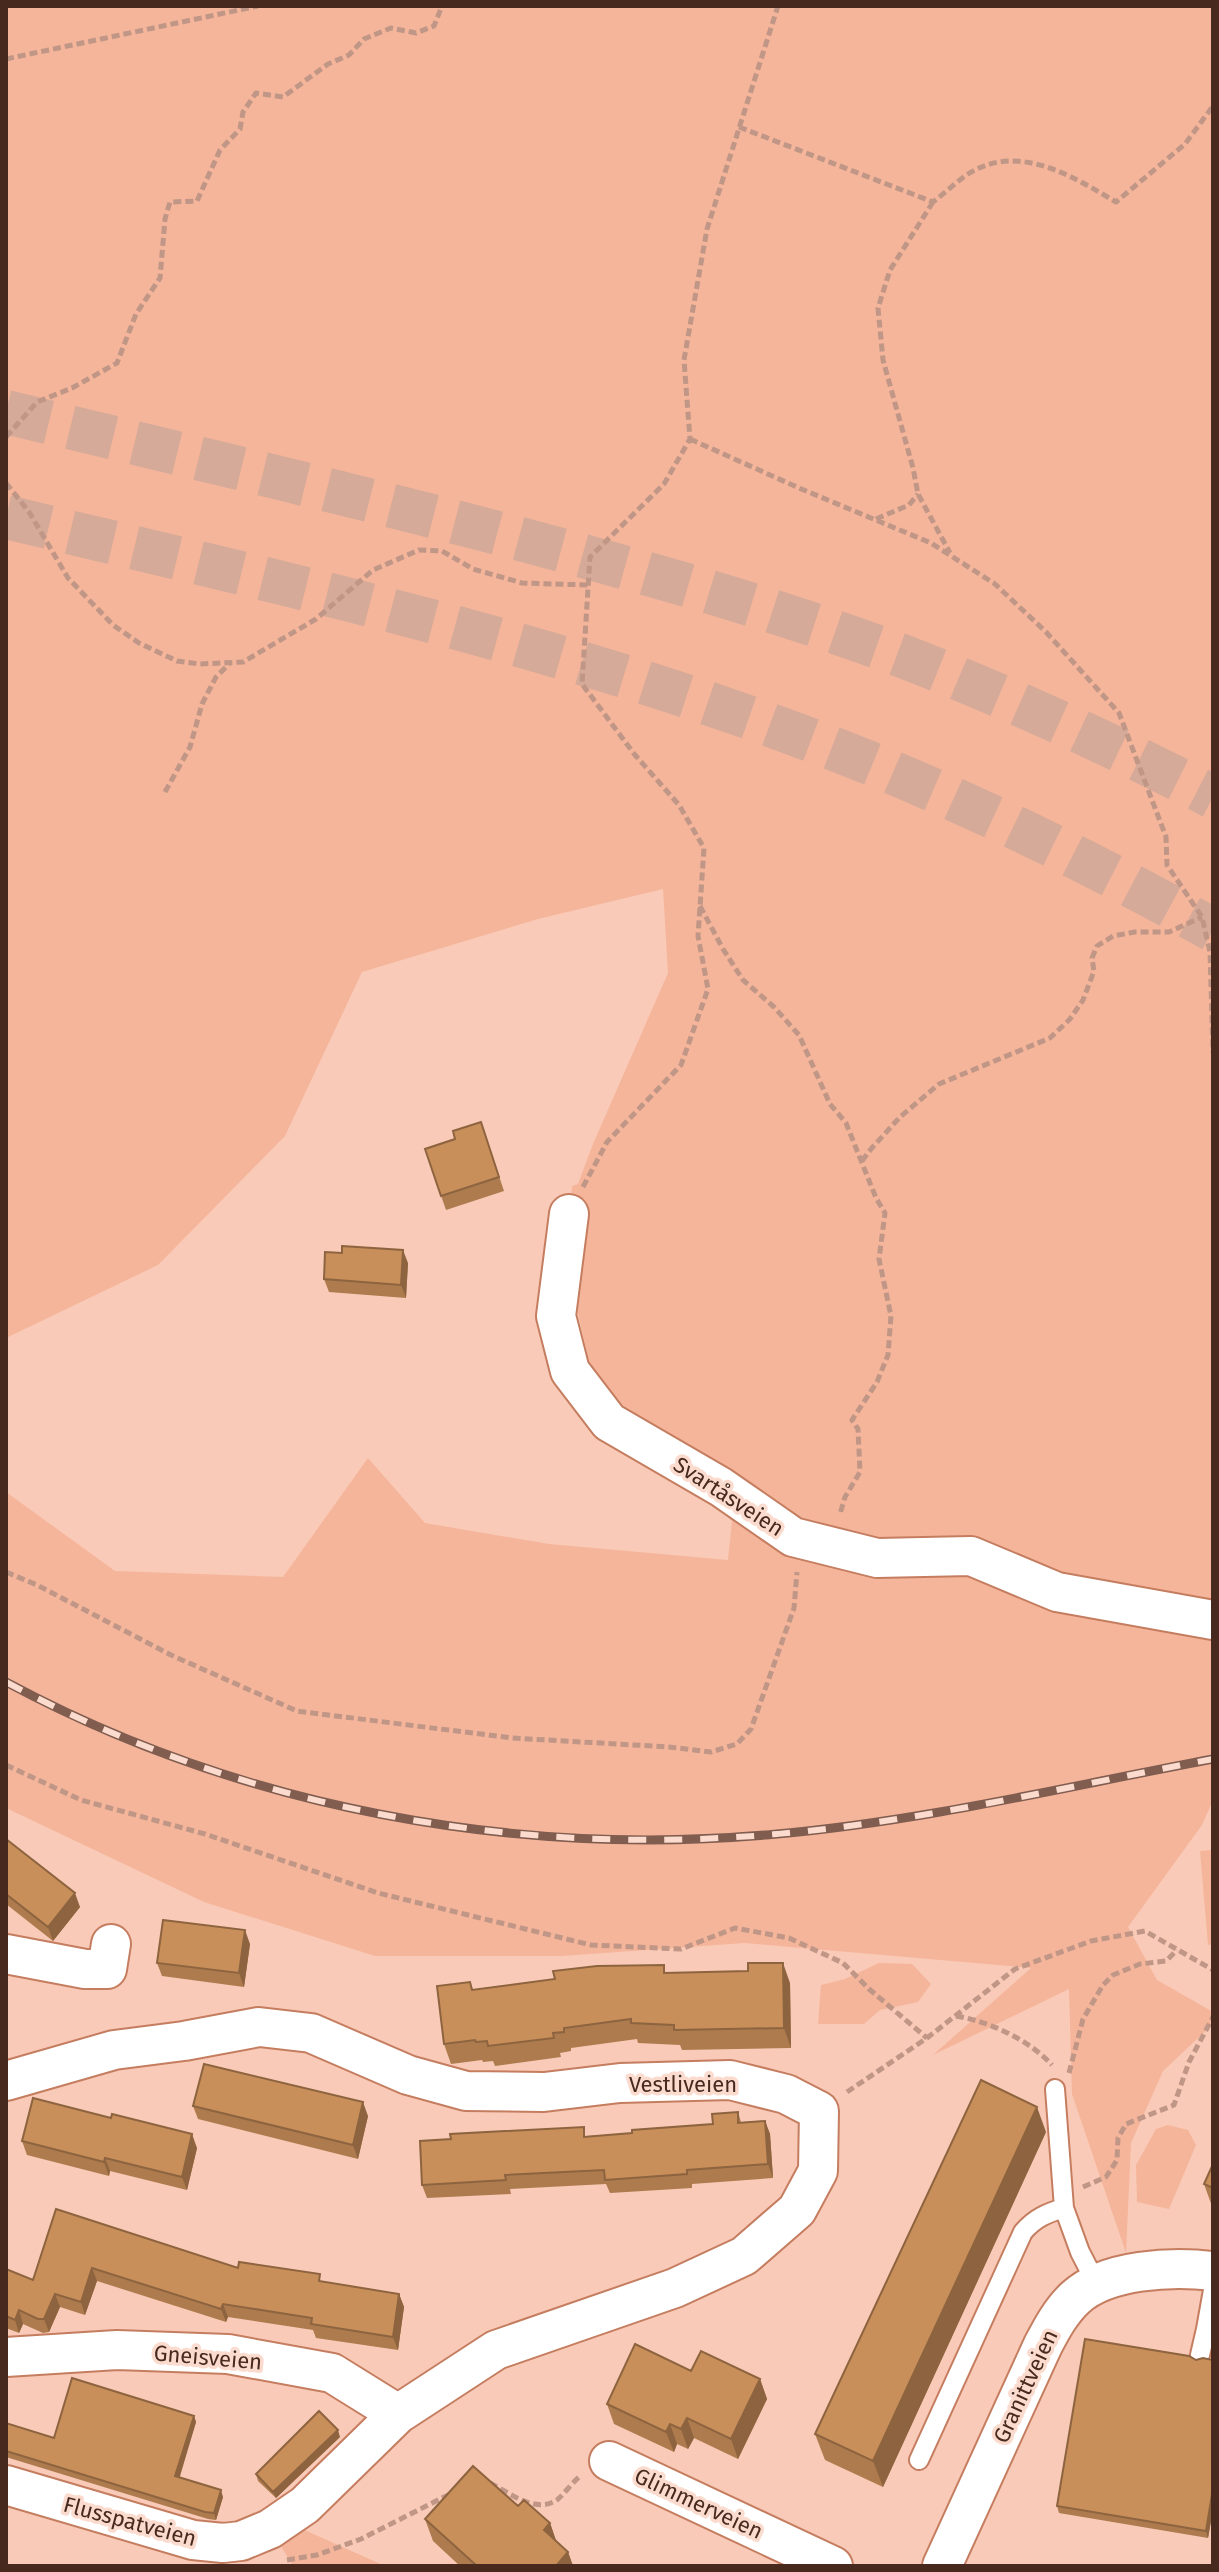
<svg xmlns="http://www.w3.org/2000/svg" width="1219" height="2572" font-family="'Fira Sans',sans-serif">
<style>
.green{fill:#f5b59b}
.lines{fill:none;stroke-linecap:round;stroke-linejoin:round}
.trunk-tunnel{stroke:#d5aa98;stroke-width:44;stroke-dasharray:44 22;stroke-linecap:butt}
.service-casing{stroke:#c57d60;stroke-width:22}
.minor-casing{stroke:#c57d60;stroke-width:42}
.path{stroke:#c09686;stroke-width:5;stroke-dasharray:8 4;stroke-linecap:butt}
.service{stroke:#fff;stroke-width:18}
.minor{stroke:#fff;stroke-width:38}
.rail-casing{stroke:#815d4f;stroke-width:9}
.rail{stroke:#fbdbce;stroke-width:6;stroke-dasharray:18;stroke-linecap:butt}
.wall{fill:#ad7b4d}
.shaded-wall{fill:#8d643f}
.building{fill:#c98f5a;stroke:#8d643f;stroke-width:2}
.labels{text-anchor:middle;stroke-width:7;stroke-linejoin:round;paint-order:stroke}
.street-label{font-size:22px;fill:#47291d;stroke:#fbdbce}
</style>
<rect width="100%" height="100%" fill="#f9cab7"/>
<path class="green" d="M 6,6 L 1213,6 L 1213,1800 L 1202,1825 L 1128,1927 L 1157,1980 L 1213,2012 L 1213,2024 L 1163,2071 L 1131,2143 L 1126,2253 L 1072,2094 L 1069,1989 L 933,2055 L 1031,1968 L 745,1943 L 562,1956 L 375,1956 L 204,1902 L 6,1808 L 6,1492 L 115,1571 L 283,1577 L 368,1458 L 425,1523 L 549,1544 L 728,1560 L 732,1521 L 597,1396 L 566,1261 L 572,1186 L 578,1184 L 593,1144 L 668,973 L 663,889 L 538,919 L 362,972 L 285,1136 L 158,1265 L 6,1338 Z
M 1213,1850 L 1213,1944 L 1208,1945 L 1200,1851 Z
M 879,1963 L 912,1964 L 931,1984 L 918,2002 L 880,2010 L 864,2024 L 818,2024 L 821,1985 L 845,1979 Z
M 1168,2125 L 1188,2130 L 1196,2145 L 1169,2209 L 1137,2202 L 1136,2165 L 1156,2129 Z
M 300,2528 L 385,2566 L 293,2566 L 279,2543 Z"/>
<g class="lines">
<path class="trunk-tunnel" d="M 6,412 C 168,451 329,489 490,531 C 630,568 769,606 905,657 C 1010,698 1113,745 1213,797
M 6,517 C 272,581 543,640 800,736 C 943,789 1080,856 1213,930"/>
<g class="service-casing">
<path id="service" d="M 1055,2089 L 1064,2208 L 1080,2252 L 1096,2283
M 1213,2290 L 1206,2329 L 1213,2338
M 1200,2355 L 1206,2329
M 919,2460 L 1023,2232 C 1035,2218 1047,2213 1064,2208"/>
</g>
<g class="minor-casing">
<path id="minor" d="M 569,1214 L 556,1316 L 570,1371 L 609,1422 L 721,1487 L 793,1537 L 877,1558 L 971,1556 L 1057,1592 L 1213,1620
M 6,1954 L 85,1969 L 107,1969 L 111,1944
M 6,2081 L 114,2050 L 184,2041 L 259,2027 L 311,2033 L 408,2075 L 466,2091 L 544,2092 L 620,2083 L 730,2080 L 786,2094 L 819,2111 L 818,2171 L 797,2210 L 744,2256 L 675,2288 L 496,2350 L 398,2414 L 305,2505 L 270,2529 L 241,2541 L 223,2543 L 193,2540 L 6,2485
M 6,2357 L 117,2350 L 228,2354 L 332,2373 L 398,2414
M 609,2461 L 833,2566
M 942,2566 L 1043,2345 C 1052,2328 1061,2311 1075,2298 C 1106,2269 1172,2266 1213,2271"/>
</g>
<path class="path" d="M 6,59 L 258,6
M 739,127 L 933,202 C 945,193 956,182 968,174 C 1018,142 1072,176 1116,202 L 1185,144 L 1213,106
M 933,202 L 890,270 L 878,308 L 883,360 L 913,468 L 918,494 L 950,553
M 6,437 L 37,402 L 72,388 L 117,363 L 136,314 L 160,278 L 165,219 L 170,202 L 197,201 L 220,150 L 240,129 L 243,112 L 256,93 L 283,97 L 328,64 L 349,55 L 364,39 L 391,28 L 416,33 L 434,26 L 442,6
M 690,439 L 799,488 L 931,543 L 995,584 L 1046,632 L 1119,713 L 1166,837 L 1167,865 L 1202,917 L 1210,952 L 1213,1053
M 6,483 L 29,512 L 68,578 L 113,625 L 139,643 L 177,661 L 199,664 L 243,662 L 316,619 L 373,570 L 419,550 L 442,551 L 473,569 L 522,583 L 588,585
M 876,519 L 909,505 L 918,494
M 165,792 L 190,747 L 202,704 L 216,677 L 230,663
M 700,906 L 723,949 L 743,980 L 774,1007 L 799,1035 L 830,1104 L 846,1123 L 876,1198 L 885,1213 L 879,1259 L 891,1316 L 888,1355 L 877,1382 L 852,1420 L 858,1429 L 860,1472 L 845,1497 L 840,1514
M 862,1161 L 871,1149 L 900,1117 L 939,1084 L 1050,1038 L 1070,1019 L 1083,1000 L 1094,971 L 1092,958 L 1097,946 L 1113,936 L 1135,932 L 1169,932 L 1202,917
M 583,1187 L 607,1142 L 681,1065 L 708,989 L 698,936 L 704,848 L 679,805 L 635,755 L 582,684 L 590,557 L 664,484 L 690,439 L 684,360 L 707,229 L 778,6
M 6,1572 L 37,1585 L 171,1655 L 297,1711 L 512,1738 L 669,1747 L 711,1752 L 737,1744 L 751,1729 L 794,1608 L 797,1572
M 6,1765 L 81,1800 L 205,1834 L 378,1893 L 591,1945 L 681,1949 L 735,1928 L 789,1938 L 843,1963 L 869,1989 L 927,2038
M 956,2016 C 991,2022 1029,2040 1052,2065
M 1069,2073 L 1083,2019 L 1103,1985 L 1113,1975 L 1140,1964 L 1166,1961 L 1177,1950
M 847,2092 L 927,2038 L 1015,1969 L 1091,1941 L 1145,1931 L 1213,1970
M 1083,2187 L 1106,2177 L 1117,2160 L 1118,2138 L 1126,2124 L 1174,2105 L 1189,2062 L 1213,2017
M 490,2483 C 510,2493 535,2514 557,2500 C 565,2493 572,2483 580,2476
M 287,2560 L 317,2555 L 361,2539 L 450,2494"/>
<use href="#service" class="service"/>
<use href="#minor" class="minor"/>
<g class="rail-casing">
<path id="rail" d="M 6,1682 C 241,1808 513,1858 777,1834 C 924,1821 1069,1786 1213,1759"/>
</g>
<use href="#rail" class="rail"/>
</g>
<path class="wall" d="M 481,1122 L 504,1191 L 446,1210 L 425,1149 L 455,1139 Z
M 408,1263 L 406,1298 L 329,1292 L 324,1279 Z
M 6,1839 L 80,1907 L 53,1941 L 6,1904 Z
M 250,1944 L 244,1987 L 162,1976 L 157,1963 Z
M 667,1973 L 790,1983 L 791,2048 L 682,2050 L 680,2045 L 638,2043 L 637,2039 L 571,2048 L 571,2051 L 560,2053 L 561,2057 L 495,2066 L 493,2061 L 483,2062 L 482,2060 L 451,2064 L 444,2044 L 470,1982 L 473,1990 Z
M 193,2106 L 368,2116 L 358,2159 L 198,2119 Z
M 738,2112 L 741,2122 L 765,2121 L 770,2134 L 773,2178 L 692,2184 L 692,2188 L 610,2193 L 606,2184 L 510,2189 L 511,2194 L 427,2198 L 422,2185 L 587,2136 L 632,2133 L 713,2124 Z
M 1046,2132 L 883,2487 L 825,2460 L 815,2434 Z
M 22,2141 L 197,2148 L 187,2190 L 110,2171 L 109,2176 L 27,2155 Z
M 1213,2164 L 1213,2209 L 1204,2184 Z
M 56,2209 L 238,2268 L 399,2294 L 404,2307 L 398,2350 L 316,2338 L 313,2330 L 228,2317 L 226,2322 L 97,2281 L 85,2315 L 60,2307 L 49,2332 L 43,2333 L 23,2324 L 19,2333 L 6,2328 L 6,2269 L 33,2280 Z
M 1196,2360 L 1213,2360 L 1213,2510 L 1208,2538 L 1059,2513 L 1057,2506 Z
M 691,2371 L 760,2379 L 767,2399 L 738,2459 L 694,2438 L 688,2449 L 677,2444 L 674,2452 L 614,2424 L 607,2404 Z
M 194,2416 L 196,2422 L 179,2477 L 223,2497 L 216,2520 L 208,2519 L 6,2457 L 6,2423 L 54,2438 Z
M 340,2437 L 276,2498 L 258,2481 L 256,2474 Z
M 518,2506 L 550,2523 L 556,2541 L 568,2552 L 573,2566 L 460,2566 L 433,2541 L 425,2519 Z"/>
<path class="shaded-wall" d="M 403,1250 L 408,1263 L 406,1298 L 401,1285 Z
M 75,1893 L 80,1907 L 53,1941 L 48,1927 Z
M 245,1930 L 250,1944 L 244,1987 L 239,1973 Z
M 783,1963 L 790,1983 L 791,2048 L 784,2028 Z
M 363,2102 L 368,2116 L 358,2159 L 353,2145 Z
M 1037,2107 L 1046,2132 L 883,2487 L 873,2461 Z
M 765,2121 L 770,2134 L 773,2178 L 768,2164 Z
M 192,2134 L 197,2148 L 187,2190 L 182,2177 Z
M 105,2158 L 110,2171 L 109,2176 L 104,2162 Z
M 92,2268 L 97,2281 L 85,2315 L 81,2302 Z
M 55,2294 L 60,2307 L 49,2332 L 44,2319 Z
M 399,2294 L 404,2307 L 398,2350 L 393,2337 Z
M 223,2304 L 228,2317 L 226,2322 L 221,2309 Z
M 19,2310 L 23,2324 L 19,2333 L 15,2320 Z
M 760,2379 L 767,2399 L 738,2459 L 731,2439 Z
M 194,2416 L 196,2422 L 178,2483 L 175,2476 Z
M 687,2418 L 694,2438 L 688,2449 L 681,2429 Z
M 670,2424 L 677,2444 L 674,2452 L 666,2432 Z
M 338,2430 L 340,2437 L 276,2498 L 273,2492 Z
M 1213,2488 L 1213,2510 L 1208,2538 L 1206,2531 Z
M 221,2490 L 223,2497 L 216,2520 L 214,2513 Z
M 550,2523 L 558,2546 L 544,2530 Z
M 568,2552 L 573,2566 L 556,2566 Z"/>
<path class="building" d="M 481,1122 L 499,1177 L 441,1196 L 425,1149 L 455,1139 L 453,1131 Z
M 342,1246 L 403,1250 L 401,1285 L 324,1279 L 325,1252 L 342,1253 Z
M 6,1839 L 75,1893 L 48,1927 L 6,1894 Z
M 163,1920 L 245,1930 L 239,1973 L 157,1963 Z
M 748,1963 L 783,1963 L 784,2028 L 674,2030 L 674,2025 L 631,2023 L 631,2019 L 564,2028 L 564,2032 L 553,2033 L 554,2038 L 488,2046 L 487,2041 L 476,2042 L 475,2040 L 444,2044 L 437,1986 L 470,1982 L 472,1990 L 555,1979 L 553,1971 L 597,1966 L 664,1965 L 664,1973 L 748,1971 Z
M 204,2064 L 363,2102 L 353,2145 L 193,2106 Z
M 981,2080 L 1037,2107 L 873,2461 L 815,2434 Z
M 33,2098 L 111,2118 L 112,2114 L 192,2134 L 182,2177 L 105,2158 L 104,2162 L 22,2141 Z
M 738,2112 L 738,2123 L 765,2121 L 768,2164 L 687,2170 L 687,2174 L 605,2180 L 604,2170 L 505,2175 L 506,2180 L 422,2185 L 420,2141 L 451,2139 L 450,2134 L 584,2127 L 584,2137 L 632,2133 L 632,2130 L 713,2124 L 712,2114 Z
M 1213,2164 L 1213,2188 L 1204,2184 Z
M 56,2209 L 238,2268 L 239,2262 L 320,2274 L 319,2281 L 399,2294 L 393,2337 L 311,2324 L 312,2318 L 223,2304 L 221,2309 L 92,2268 L 81,2302 L 55,2294 L 44,2319 L 38,2319 L 19,2310 L 15,2320 L 6,2316 L 6,2269 L 33,2280 Z
M 1085,2339 L 1189,2356 L 1196,2360 L 1203,2358 L 1213,2360 L 1213,2488 L 1206,2531 L 1057,2506 Z
M 635,2344 L 691,2371 L 701,2351 L 760,2379 L 731,2439 L 687,2418 L 681,2429 L 670,2424 L 666,2432 L 607,2404 Z
M 72,2378 L 194,2416 L 175,2476 L 221,2490 L 214,2513 L 205,2512 L 6,2451 L 6,2423 L 54,2438 Z
M 319,2411 L 338,2430 L 273,2492 L 256,2474 Z
M 473,2466 L 518,2506 L 524,2500 L 550,2523 L 544,2530 L 568,2552 L 556,2566 L 477,2566 L 425,2519 Z"/>
<g class="labels">
<g class="street-label">
<text transform="translate(729 1496) rotate(33)" y="8">Svartåsveien</text>
<text x="683" y="2092">Vestliveien</text>
<text transform="translate(208 2357) rotate(5)" y="8">Gneisveien</text>
<text transform="translate(1025 2386) rotate(-65)" y="8">Granittveien</text>
<text transform="translate(699 2503) rotate(25)" y="8">Glimmerveien</text>
<text transform="translate(130 2521) rotate(15)" y="8">Flusspatveien</text>
</g>
</g>
<rect width="1219" height="2572" fill="none" stroke="#47291d" stroke-width="16"/>
</svg>
